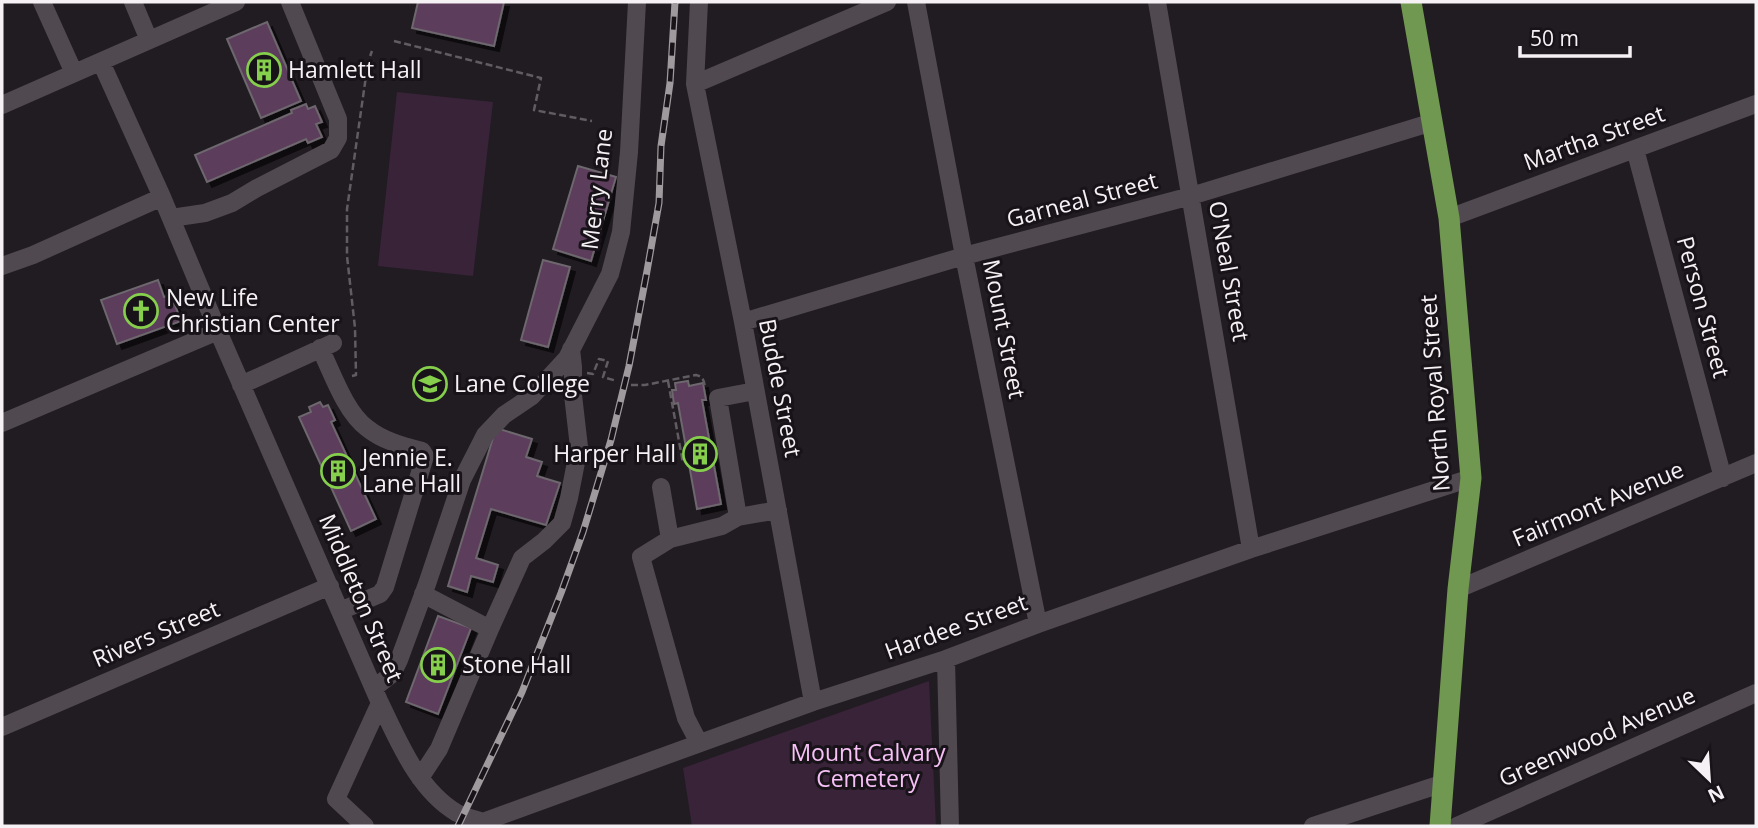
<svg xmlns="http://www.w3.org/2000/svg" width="1758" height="828" font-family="'Open Sans',sans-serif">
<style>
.green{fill:#382339}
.building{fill:#5b3c5b;stroke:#6d676d;stroke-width:2;filter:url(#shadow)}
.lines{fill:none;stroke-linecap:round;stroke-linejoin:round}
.path{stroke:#615c61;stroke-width:2.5;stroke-dasharray:7 3.5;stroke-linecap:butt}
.minor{stroke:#504a50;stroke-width:18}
.major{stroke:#709850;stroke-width:21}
.rail-casing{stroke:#9f9a9e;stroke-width:7}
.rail{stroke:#181318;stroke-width:4.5;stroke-dasharray:13;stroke-linecap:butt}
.labels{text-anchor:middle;stroke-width:6;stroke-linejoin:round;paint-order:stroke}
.poi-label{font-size:23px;fill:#f5f1f4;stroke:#181318;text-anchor:start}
.street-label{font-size:23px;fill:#f5f1f4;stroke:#181318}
.park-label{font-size:23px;fill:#f7c0f7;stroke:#181318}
</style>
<defs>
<filter id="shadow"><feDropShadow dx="5" dy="5" stdDeviation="0" flood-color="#0009"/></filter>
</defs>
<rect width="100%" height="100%" fill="#211c21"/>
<path class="green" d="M 397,92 L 493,102 L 473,276 L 378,266 Z
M 929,681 L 936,826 L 692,826 L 683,768 Z"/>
<path class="building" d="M 418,2 L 504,2 L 494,46 L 412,28 Z
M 267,22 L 301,101 L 261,118 L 227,39 Z
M 306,104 L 308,109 L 315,106 L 322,122 L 316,124 L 322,137 L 308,143 L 306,139 L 207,182 L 195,155 L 292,113 L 291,110 Z
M 578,166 L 616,177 L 591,261 L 553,249 Z
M 543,260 L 570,267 L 548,347 L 521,340 Z
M 158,280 L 164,297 L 171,295 L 181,321 L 117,344 L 101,300 Z
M 688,381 L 689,386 L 703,383 L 706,400 L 702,400 L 721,504 L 697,509 L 678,403 L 674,404 L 672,390 L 676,390 L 675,383 Z
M 320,402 L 323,407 L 328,405 L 335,420 L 331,422 L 376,519 L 351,531 L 299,417 L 311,412 L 309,407 Z
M 496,428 L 532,439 L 526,457 L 542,462 L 537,476 L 560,483 L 546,525 L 491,509 L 476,558 L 498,565 L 493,582 L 471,576 L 467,592 L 448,586 Z
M 438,616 L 471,628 L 438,714 L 406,702 Z"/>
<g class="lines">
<path class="path" d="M 394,41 L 541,78 L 534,110 L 592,121
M 587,373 L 593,374 L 599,359 L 608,361 L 603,377 L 617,381
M 352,376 L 356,375 L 355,328 L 347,256 L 347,209 L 368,62 L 372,51
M 668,381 L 683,463
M 631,385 L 645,385 L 696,375 C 704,377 704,381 705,388"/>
<path class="minor" d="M 42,2 L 74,73
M 133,2 L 149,40
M 699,2 L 695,84 L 743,322 L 813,702
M 916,2 L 964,256 L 1038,624
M 1157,2 L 1251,549
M 101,62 L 162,197 L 218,331 L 380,703 C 399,742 418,790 457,813 C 465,817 474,819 483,822 L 813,702 L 946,659 L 1038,624 L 1251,549 L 1471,478
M 695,84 L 887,2
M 2,105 L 236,2
M 1635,149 L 1723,478
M 171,218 L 205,213 L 232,203 L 257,188 L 331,150 L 338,138 L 338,119 L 290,2
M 1449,218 L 1756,104
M 2,266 L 33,255 L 162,197
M 743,322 L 964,256 L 1191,196 L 1433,122
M 320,348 C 332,372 345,412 367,428 C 383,441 403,446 422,451 L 425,456 L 385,587 L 380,594 L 340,611
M 241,385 L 333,343
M 755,391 L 718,398 L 738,517 L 778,510
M 2,423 L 218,331
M 661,487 L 670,539 L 722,526 L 738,517
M 670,539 L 641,557 L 686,718 L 699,743
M 1458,589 L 1756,463
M 423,594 L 490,629
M 946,659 L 950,826
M 374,688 L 392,674 L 399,660 L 427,584 L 462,480 L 485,435 L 504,415 L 532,396 L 567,358 L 610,274 L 621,232 L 629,152 L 637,2
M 2,727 L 330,586
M 420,778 L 439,749 L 490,629 L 522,558 L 544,541 L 562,523 L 569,498 L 579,447 L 573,395 L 573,367 L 571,349
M 365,826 L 336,799 L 380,703
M 1313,826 L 1444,783
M 1457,826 L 1756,693"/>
<path class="major" d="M 1411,2 L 1449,218 L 1471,478 L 1458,589 L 1440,826"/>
<g class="rail-casing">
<path id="rail" d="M 458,826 L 522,692 L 561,593 L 583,532 L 611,440 L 629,366 L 647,271 L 659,203 L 661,146 L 670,83 L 675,2"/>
</g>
<use href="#rail" class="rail"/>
</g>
<defs>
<g id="building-ring" transform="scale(1.75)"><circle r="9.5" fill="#181318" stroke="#85cf4c" stroke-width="1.5"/><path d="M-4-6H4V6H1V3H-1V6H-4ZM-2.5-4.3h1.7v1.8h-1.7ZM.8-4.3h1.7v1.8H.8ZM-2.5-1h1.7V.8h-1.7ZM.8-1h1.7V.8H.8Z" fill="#85cf4c"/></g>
<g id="church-ring" transform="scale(1.75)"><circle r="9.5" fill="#181318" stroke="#85cf4c" stroke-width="1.5"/><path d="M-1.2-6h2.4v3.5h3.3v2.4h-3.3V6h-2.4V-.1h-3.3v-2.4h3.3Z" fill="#85cf4c"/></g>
<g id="university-ring" transform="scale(1.75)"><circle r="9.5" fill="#181318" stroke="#85cf4c" stroke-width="1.5"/><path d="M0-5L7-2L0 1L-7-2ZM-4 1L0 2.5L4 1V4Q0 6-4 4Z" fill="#85cf4c"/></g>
</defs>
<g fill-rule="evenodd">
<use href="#building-ring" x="264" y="70"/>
<use href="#church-ring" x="141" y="311"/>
<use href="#university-ring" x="430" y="384"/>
<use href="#building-ring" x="700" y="454"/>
<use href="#building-ring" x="338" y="471"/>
<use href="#building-ring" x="438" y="665"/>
</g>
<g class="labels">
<g class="poi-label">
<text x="288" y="78">Hamlett Hall</text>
<text x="166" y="306">New Life<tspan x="166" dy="26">Christian Center</tspan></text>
<text x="454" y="392">Lane College</text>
<text x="676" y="462" text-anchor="end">Harper Hall</text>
<text x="362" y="466">Jennie E.<tspan x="362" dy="26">Lane Hall</tspan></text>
<text x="462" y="673">Stone Hall</text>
</g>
<g class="street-label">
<text transform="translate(1594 138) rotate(-20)" y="8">Martha Street</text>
<text transform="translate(597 189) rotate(-83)" y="8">Merry Lane</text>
<text transform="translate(1082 200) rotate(-15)" y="8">Garneal Street</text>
<text transform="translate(1229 271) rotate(80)" y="8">O'Neal Street</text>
<text transform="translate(1703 307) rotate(75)" y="8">Person Street</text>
<text transform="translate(1004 329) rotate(79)" y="8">Mount Street</text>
<text transform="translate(780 388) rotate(79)" y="8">Budde Street</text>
<text transform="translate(1435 393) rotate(-94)" y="8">North Royal Street</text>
<text transform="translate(1598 504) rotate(-23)" y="8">Fairmont Avenue</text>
<text transform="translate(361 598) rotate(67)" y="8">Middleton Street</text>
<text transform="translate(956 627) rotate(-20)" y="8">Hardee Street</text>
<text transform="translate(156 634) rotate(-23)" y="8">Rivers Street</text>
<text transform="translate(1597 737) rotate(-24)" y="8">Greenwood Avenue</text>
</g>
<g class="park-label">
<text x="868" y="761">Mount Calvary<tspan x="868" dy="26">Cemetery</tspan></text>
</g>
</g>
<rect width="1758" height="828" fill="none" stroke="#f5f1f4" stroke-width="7"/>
<g transform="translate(1709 779) rotate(155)" stroke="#181318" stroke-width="5" paint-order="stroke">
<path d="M0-5L12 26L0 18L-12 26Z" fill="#f5f1f4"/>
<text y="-10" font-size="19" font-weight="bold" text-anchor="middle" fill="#f5f1f4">N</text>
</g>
<path d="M1520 46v10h110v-10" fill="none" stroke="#f5f1f4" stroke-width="3.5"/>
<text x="1530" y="46" font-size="21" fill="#f5f1f4" stroke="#181318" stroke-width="5" paint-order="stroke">50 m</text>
</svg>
